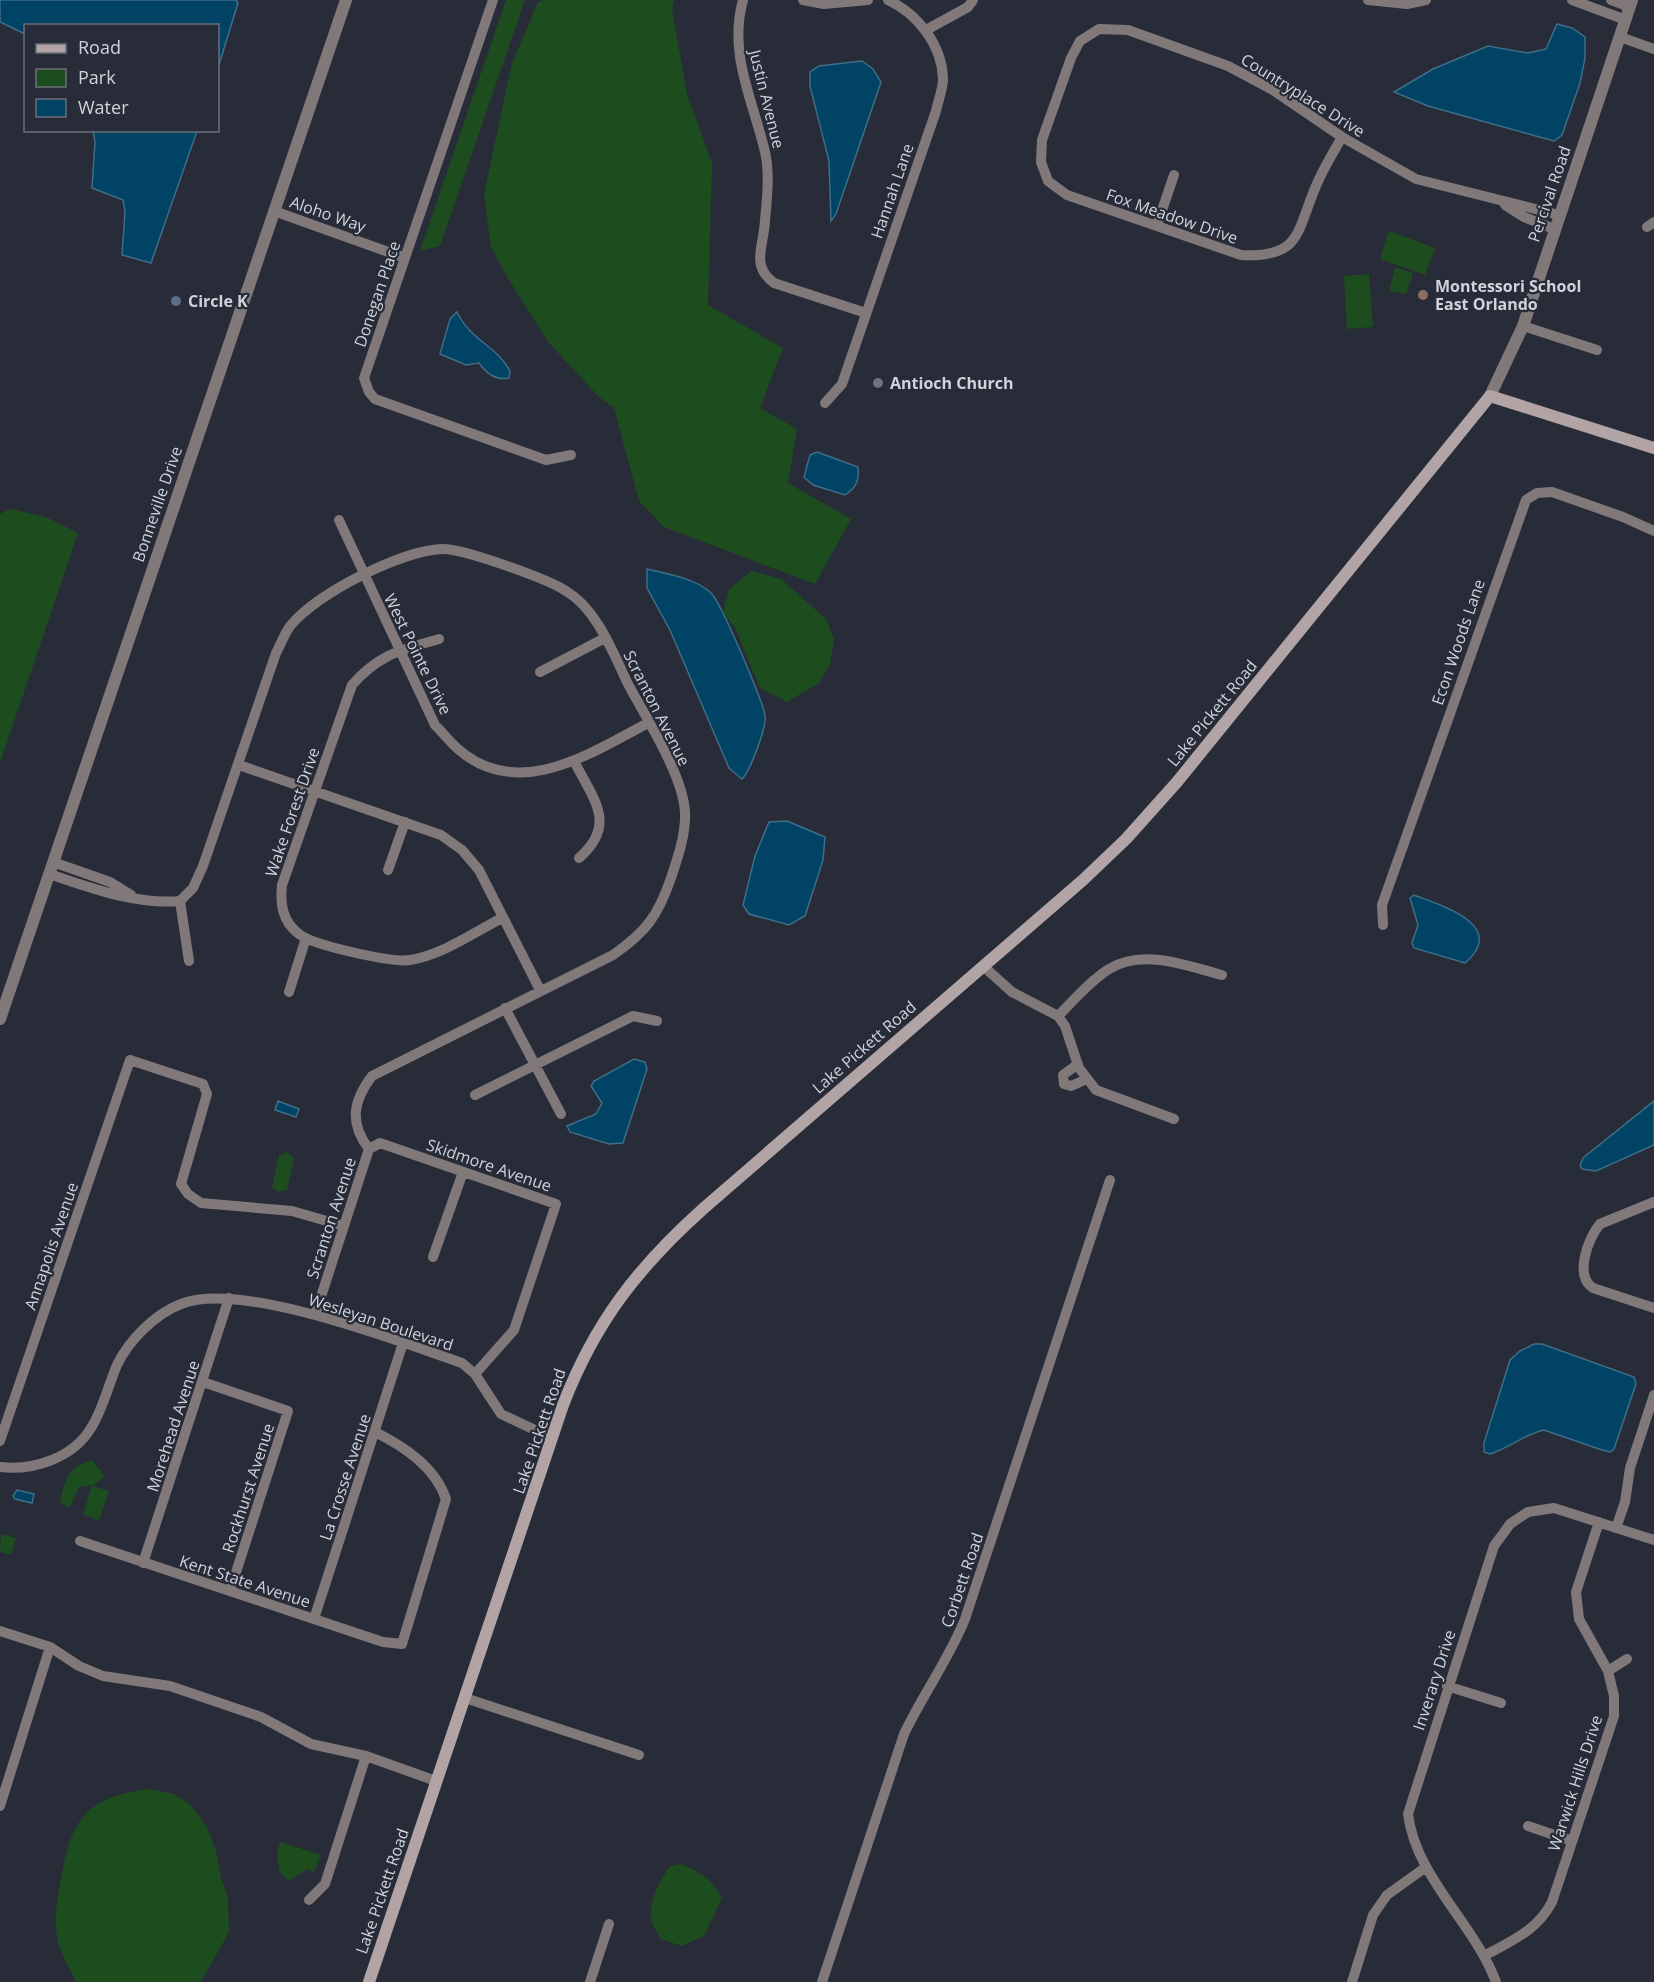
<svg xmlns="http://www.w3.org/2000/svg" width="1654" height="1982" font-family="'Open Sans',sans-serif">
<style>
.green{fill:#1d4c1e}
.water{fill:#004365;stroke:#3e6e88;stroke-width:1.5}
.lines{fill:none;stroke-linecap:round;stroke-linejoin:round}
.minor{stroke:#817979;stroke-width:10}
.tertiary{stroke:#817979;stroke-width:12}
.secondary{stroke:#b2a4a5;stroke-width:12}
.education-dot{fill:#8d6e63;stroke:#282c38;stroke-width:2}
.service-dot{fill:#5c6f8a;stroke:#282c38;stroke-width:2}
.worship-dot{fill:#6b7280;stroke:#282c38;stroke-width:2}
.labels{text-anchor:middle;stroke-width:4.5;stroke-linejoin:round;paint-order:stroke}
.street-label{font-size:16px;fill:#d0d3db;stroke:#282c38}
.poi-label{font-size:16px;font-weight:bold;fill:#d0d3db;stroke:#282c38;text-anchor:start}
</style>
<rect width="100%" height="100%" fill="#282c38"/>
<path class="green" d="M 506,0 L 525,0 L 440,246 L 420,251 Z
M 544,0 L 674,0 L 672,10 L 687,94 L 712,163 L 708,305 L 783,348 L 760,408 L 797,429 L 788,483 L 851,519 L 815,584 L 664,527 L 639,501 L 614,408 L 599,397 L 549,343 L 507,277 L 491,247 L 484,194 L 512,63 L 538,2 Z
M 1389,231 L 1435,248 L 1425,275 L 1380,259 Z
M 1395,267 L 1413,273 L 1406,294 L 1389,291 Z
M 1369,274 L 1373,327 L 1347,329 L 1344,276 Z
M 10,509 L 46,517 L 78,533 L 0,763 L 0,514 Z
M 752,571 L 781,579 L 827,620 L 834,640 L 830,664 L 819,683 L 787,702 L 760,688 L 735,628 L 723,613 L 729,589 Z
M 285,1151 L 294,1158 L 287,1191 L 282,1190 L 281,1193 L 272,1188 L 279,1154 L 284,1155 Z
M 92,1460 L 105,1476 L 93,1486 L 109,1491 L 99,1520 L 83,1515 L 92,1485 L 79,1487 L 70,1507 L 60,1503 C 65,1480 67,1467 92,1460 Z
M 1,1534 L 16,1538 L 11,1555 L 0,1552 Z
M 148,1789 L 174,1794 L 191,1805 L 208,1829 L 216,1851 L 221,1878 L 228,1897 L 229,1932 L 201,1982 L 76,1982 C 71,1971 64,1960 60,1948 C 53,1927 56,1905 60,1884 C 71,1823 81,1798 148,1789 Z
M 280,1842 L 321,1855 L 314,1872 L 307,1869 L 289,1881 L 280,1873 L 277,1854 Z
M 681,1864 C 700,1872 712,1878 722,1898 L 704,1936 L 682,1946 L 661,1939 C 658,1934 653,1927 652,1922 C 647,1903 660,1881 670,1866 Z"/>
<path class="water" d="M 0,0 L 236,0 L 238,3 L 218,68 L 218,26 L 26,26 L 25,34 L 0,22 Z
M 1557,24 L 1572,28 L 1585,37 L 1585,58 L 1580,83 L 1562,135 L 1554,141 L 1428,106 L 1394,92 L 1433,69 L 1488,46 L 1528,53 L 1546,49 Z
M 862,61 L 873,69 L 881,82 L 836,214 L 831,221 L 829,161 L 810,86 L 810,72 L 819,66 Z
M 93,131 L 197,131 L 151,263 L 122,255 L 125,212 L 123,200 L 92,188 L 95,142 Z
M 457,312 C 471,341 496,345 510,371 L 509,378 C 495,381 486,373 479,363 L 466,365 L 440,354 L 450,319 Z
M 817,452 L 858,467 C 859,481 857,487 845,495 L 813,485 L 804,477 L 810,455 Z
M 647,569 C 667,574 695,578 711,593 C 721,602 762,700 765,715 C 767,727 750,771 742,779 L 729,768 L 670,630 L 647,588 Z
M 787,821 L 825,837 L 823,860 L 805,916 L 789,925 L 749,914 L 743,905 L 755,856 L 769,822 Z
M 1414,895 C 1440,905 1509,925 1465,963 L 1414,948 L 1412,943 L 1418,925 L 1410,898 Z
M 634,1059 L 645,1062 L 647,1069 L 623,1143 L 609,1144 L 570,1132 L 567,1126 L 596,1114 L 602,1103 L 591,1086 L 594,1081 Z
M 278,1101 L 299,1109 L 296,1117 L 275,1110 Z
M 1654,1101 L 1654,1145 L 1596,1171 L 1582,1169 L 1580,1166 L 1583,1158 Z
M 1534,1344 L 1542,1344 L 1634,1377 L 1636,1384 L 1614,1449 L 1610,1452 L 1602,1450 L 1544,1430 C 1525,1434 1509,1448 1490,1454 L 1484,1452 L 1484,1443 L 1510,1360 L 1520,1351 Z
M 17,1490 L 34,1494 L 32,1503 L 15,1499 L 13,1496 Z"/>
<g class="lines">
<path class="minor" d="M 493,0 L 364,378 L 369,392 L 375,399 L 546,460 L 571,455
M 743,0 C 728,54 753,100 765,152 C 770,173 767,199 765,220 C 764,247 750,265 774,283 L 866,313
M 803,0 L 824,4 L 868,0
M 1368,0 L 1407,4 L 1426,0
M 1572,0 L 1626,20
M 1611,0 L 1630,7
M 926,30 L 968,7 L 973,0
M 1620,37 L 1654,49
M 1342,137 C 1333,153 1323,169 1316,186 C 1296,232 1302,258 1241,255 L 1067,195 L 1048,181 L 1041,162 L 1042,140 L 1071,58 L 1080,41 L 1099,29 L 1128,30 L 1228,66 L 1273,90 L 1342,137 L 1416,179 L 1559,215
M 1505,205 L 1524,217 L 1554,229
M 274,211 L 405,258
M 1157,225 L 1174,175
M 1647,227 L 1654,222
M 1523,326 L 1597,350
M 825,403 L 842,384 L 936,111 C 938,101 943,89 943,79 C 942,45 918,14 888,0
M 339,520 L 435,725 C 443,733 450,742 458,749 C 518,802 591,753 648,723
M 439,639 C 401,650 379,654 352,685 L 282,885 C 280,904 282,921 299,934 C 312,945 392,963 410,960 C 442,955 473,933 502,918
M 540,672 L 605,638
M 574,761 C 593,799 618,824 579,858
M 239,765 L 441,835 L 462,850 L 479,870 L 540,990
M 53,862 L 110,882 L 131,895
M 388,870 L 405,822
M 49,874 C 91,888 136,905 180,901 L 193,888 L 203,866 L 276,653 C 281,644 285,632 291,625 C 318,593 400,551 442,549 C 462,548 548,579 566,591 C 597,609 613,653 628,684 C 646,718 683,775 685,812 C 686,834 678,857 671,878 C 658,916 646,932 613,955 L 372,1076 C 353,1101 349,1123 369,1149
M 180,901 L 189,961
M 1383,925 L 1382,905 L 1526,500 L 1537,493 L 1552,492 L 1623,517 L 1654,531
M 983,966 L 1012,992 L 1058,1016 L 1065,1026 L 1079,1068 L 1096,1090 L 1174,1119
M 289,992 L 306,938
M 505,1008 L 561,1114
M 1058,1016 C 1074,1000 1090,981 1109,969 C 1143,948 1188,966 1222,975
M 1078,1064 L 1063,1075 L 1064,1084 L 1071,1086 L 1087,1079
M 475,1095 L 633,1016 L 657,1021
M 369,1149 L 380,1143 L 556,1204 L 514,1330 L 475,1374
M 1654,1202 L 1600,1224 C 1588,1238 1574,1276 1593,1288 L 1654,1308
M 433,1257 L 463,1172
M 315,1315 L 369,1149
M 203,1382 L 288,1411 L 230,1591
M 0,1441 L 130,1060 L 203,1084 L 207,1094 L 181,1184 L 188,1194 L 201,1203 L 292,1211 L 344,1226
M 0,1467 C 33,1471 73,1458 91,1428 C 103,1409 108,1386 117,1365 C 129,1340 155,1314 181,1304 C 241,1280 400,1342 462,1363 L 475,1374 L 501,1414 L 552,1438
M 1616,1528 L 1625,1502 L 1630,1468 L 1654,1395
M 80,1541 L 383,1642 L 402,1644 L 446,1499 C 435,1467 405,1447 375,1432
M 143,1563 L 229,1298
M 314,1619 L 403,1343
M 0,1631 L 50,1647 L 79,1666 L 103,1676 L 170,1686 L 261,1717 L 311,1744 L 366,1756 L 436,1781
M 1608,1671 L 1627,1659
M 1447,1686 L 1501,1703
M 465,1698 L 639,1755
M 0,1806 L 50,1647
M 1528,1826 L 1572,1841
M 309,1900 L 325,1884 L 366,1756
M 1484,1956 C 1511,1941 1537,1931 1552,1902 L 1614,1716 L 1614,1696 L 1608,1671 L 1579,1619 L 1576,1592 L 1599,1522
M 590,1982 L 609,1924
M 822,1982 L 904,1734 C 923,1694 949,1659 965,1619 L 1110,1180
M 1352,1982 L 1373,1915 L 1387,1895 L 1426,1867
M 1496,1982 C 1474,1923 1416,1878 1408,1814 L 1494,1546 L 1510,1524 L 1528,1512 L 1554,1508 L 1654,1540"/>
<path class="tertiary" d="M 1490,396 L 1523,326 L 1632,0
M 0,1019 L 346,0"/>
<path class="secondary" d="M 369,1982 L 563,1405 C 595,1322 638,1267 704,1208 L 1083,880 L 1126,839 L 1177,782 L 1490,396 L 1654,448"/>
</g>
<circle class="education-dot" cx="1423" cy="295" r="6"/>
<circle class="service-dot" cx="176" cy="301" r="6"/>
<circle class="worship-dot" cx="878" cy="383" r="6"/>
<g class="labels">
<g class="street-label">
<text transform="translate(1303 95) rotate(32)" y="6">Countryplace Drive</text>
<text transform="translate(767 99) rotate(76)" y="6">Justin Avenue</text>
<text transform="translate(892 191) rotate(-71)" y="6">Hannah Lane</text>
<text transform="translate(1549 194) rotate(-71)" y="6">Percival Road</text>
<text transform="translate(328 214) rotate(19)" y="6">Aloho Way</text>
<text transform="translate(1172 216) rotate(19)" y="6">Fox Meadow Drive</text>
<text transform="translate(377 294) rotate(-71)" y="6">Donegan Place</text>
<text transform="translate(157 504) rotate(-71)" y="6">Bonneville Drive</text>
<text transform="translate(1458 642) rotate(-71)" y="6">Econ Woods Lane</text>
<text transform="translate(418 654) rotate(64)" y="6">West Pointe Drive</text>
<text transform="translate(657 708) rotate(63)" y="6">Scranton Avenue</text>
<text transform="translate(1212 713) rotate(-51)" y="6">Lake Pickett Road</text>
<text transform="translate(292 812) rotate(-71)" y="6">Wake Forest Drive</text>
<text transform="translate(864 1047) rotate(-41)" y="6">Lake Pickett Road</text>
<text transform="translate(489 1165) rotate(19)" y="6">Skidmore Avenue</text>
<text transform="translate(331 1218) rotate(-72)" y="6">Scranton Avenue</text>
<text transform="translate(51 1246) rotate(-71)" y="6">Annapolis Avenue</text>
<text transform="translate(381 1322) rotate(18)" y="6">Wesleyan Boulevard</text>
<text transform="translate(173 1426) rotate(-72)" y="6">Morehead Avenue</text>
<text transform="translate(539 1431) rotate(-71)" y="6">Lake Pickett Road</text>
<text transform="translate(345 1477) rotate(-72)" y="6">La Crosse Avenue</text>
<text transform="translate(248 1488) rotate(-72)" y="6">Rockhurst Avenue</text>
<text transform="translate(962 1580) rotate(-71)" y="6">Corbett Road</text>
<text transform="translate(245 1581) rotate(18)" y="6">Kent State Avenue</text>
<text transform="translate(1434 1680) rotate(-72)" y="6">Inverary Drive</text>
<text transform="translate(1575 1783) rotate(-72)" y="6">Warwick Hills Drive</text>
<text transform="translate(382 1891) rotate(-71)" y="6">Lake Pickett Road</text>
</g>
<g class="poi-label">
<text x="1435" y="292">Montessori School<tspan x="1435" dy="18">East Orlando</tspan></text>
<text x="188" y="307">Circle K</text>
<text x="890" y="389">Antioch Church</text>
</g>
</g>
<rect x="24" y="24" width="195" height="108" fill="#282c38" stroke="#6b6f79" stroke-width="1.5"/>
<rect x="36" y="44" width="30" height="9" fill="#b2a4a5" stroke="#6b6f79" stroke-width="1.5"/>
<text x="78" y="54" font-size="18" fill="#d0d3db">Road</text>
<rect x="36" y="69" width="30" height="18" fill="#1d4c1e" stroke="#6b6f79" stroke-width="1.5"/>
<text x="78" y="84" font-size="18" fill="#d0d3db">Park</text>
<rect x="36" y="99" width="30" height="18" fill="#004365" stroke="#6b6f79" stroke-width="1.5"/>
<text x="78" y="114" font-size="18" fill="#d0d3db">Water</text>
</svg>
